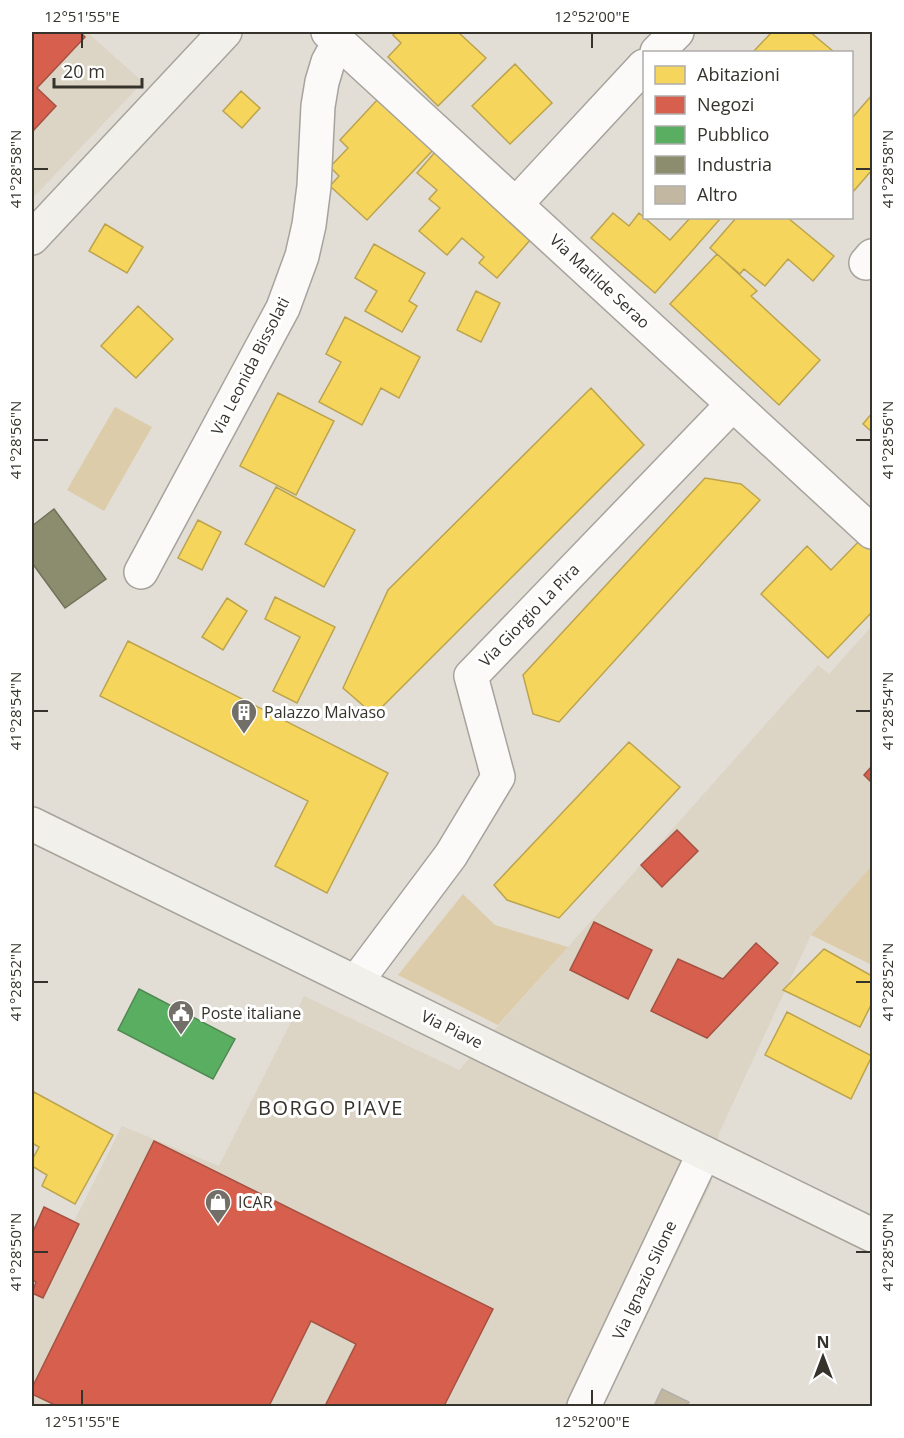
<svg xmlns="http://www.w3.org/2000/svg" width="904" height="1438" font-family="'Open Sans',sans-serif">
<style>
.built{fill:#dcd4c5}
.green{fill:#dccca9}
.homes{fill:#f6d55c;stroke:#bca44e;stroke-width:1.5}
.shops{fill:#d6604d;stroke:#a65243;stroke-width:1.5}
.public{fill:#5aae61;stroke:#4f8951;stroke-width:1.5}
.industry{fill:#8c8c6e;stroke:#72715a;stroke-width:1.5}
.building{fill:#c2b8a1;stroke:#b4b0a9;stroke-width:1.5}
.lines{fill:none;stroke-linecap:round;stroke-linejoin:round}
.street-casing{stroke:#a6a39c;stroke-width:36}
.secondary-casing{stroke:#a6a39c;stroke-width:36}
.street{stroke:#fbfaf9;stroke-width:33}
.secondary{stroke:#f1f0eb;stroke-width:33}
.ticks{fill:none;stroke:#36322c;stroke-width:2}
.labels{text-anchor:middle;stroke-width:6;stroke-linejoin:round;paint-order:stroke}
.street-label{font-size:16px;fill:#36322c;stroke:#fff}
.poi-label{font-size:16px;fill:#36322c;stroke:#fff;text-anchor:start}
.quarter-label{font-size:20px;letter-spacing:1.5px;fill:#36322c;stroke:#fff}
.neatline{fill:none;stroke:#36322c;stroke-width:2}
.ticks-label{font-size:15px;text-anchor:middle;fill:#36322c}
</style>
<rect width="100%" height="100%" fill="#e2ded6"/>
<path class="built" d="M 80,32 L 87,32 L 143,82 L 32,199 L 32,132 L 56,106 L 37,88 L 85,37 Z
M 872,626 L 872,865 L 811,935 L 719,1133 L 711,1184 L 603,1406 L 32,1406 L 32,1305 L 122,1126 L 219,1166 L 304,996 L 459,1070 L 818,665 L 829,674 Z"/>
<path class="green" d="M 115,407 L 152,427 L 104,511 L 67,490 Z
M 872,865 L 872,965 L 811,935 Z
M 463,894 L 495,925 L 568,947 L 498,1025 L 398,975 Z"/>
<path class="homes" d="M 397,32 L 458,32 L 486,58 L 438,106 L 388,57 L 401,43 L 393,35 Z
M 772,32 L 810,32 L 834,52 L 753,52 Z
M 515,64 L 552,103 L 510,144 L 472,106 Z
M 241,91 L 260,108 L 242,128 L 223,111 Z
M 872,95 L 872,170 L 852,193 L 852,118 Z
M 378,99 L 433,150 L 367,220 L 330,186 L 339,176 L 330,167 L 348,148 L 340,140 Z
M 442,144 L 531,239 L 497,278 L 479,263 L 484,257 L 462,238 L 447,255 L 419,231 L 440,208 L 429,199 L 437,190 L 417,173 Z
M 613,213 L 629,226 L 639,213 L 670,240 L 690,218 L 720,219 L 655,293 L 591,238 Z
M 736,218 L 788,218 L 834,256 L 813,281 L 788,259 L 765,286 L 744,269 L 740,274 L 710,248 Z
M 105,224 L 143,247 L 127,273 L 89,251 Z
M 374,244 L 425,273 L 409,301 L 417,306 L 402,332 L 365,311 L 377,291 L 355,278 Z
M 717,254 L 757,291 L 751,296 L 820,360 L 779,405 L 670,304 Z
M 476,291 L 500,303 L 481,342 L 457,330 Z
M 138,306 L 173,339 L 136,378 L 101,346 Z
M 345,317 L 420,357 L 399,398 L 381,388 L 362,425 L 319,402 L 341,362 L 326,354 Z
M 591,388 L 644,445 L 374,715 L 343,688 L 388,590 Z
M 278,393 L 334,421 L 296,495 L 240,466 Z
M 872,413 L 872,432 L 863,424 Z
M 705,478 L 741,484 L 760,500 L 559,722 L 533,714 L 523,675 Z
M 276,487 L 355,530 L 324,587 L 245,544 Z
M 198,520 L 221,532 L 202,570 L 178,558 Z
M 868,532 L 872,536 L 872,612 L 828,658 L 761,594 L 807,546 L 831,570 Z
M 275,597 L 335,627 L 297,703 L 273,691 L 300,637 L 265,619 Z
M 227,598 L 247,611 L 223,650 L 202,637 Z
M 128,641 L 388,773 L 327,893 L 275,866 L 308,801 L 100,696 Z
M 629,742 L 680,787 L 559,918 L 507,900 L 494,885 Z
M 824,949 L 872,976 L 872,1003 L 860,1027 L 783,990 Z
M 787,1012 L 872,1056 L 851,1099 L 765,1055 Z
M 34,1092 L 113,1135 L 75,1204 L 42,1186 L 47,1175 L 32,1166 L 32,1160 L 39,1147 L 32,1143 L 32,1096 Z"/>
<path class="shops" d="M 32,32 L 80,32 L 85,37 L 37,88 L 56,106 L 32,132 Z
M 872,766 L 872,783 L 864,775 Z
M 677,830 L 698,851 L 662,887 L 641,865 Z
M 594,922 L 652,950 L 628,999 L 570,970 Z
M 756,943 L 778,963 L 707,1038 L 651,1011 L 678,959 L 723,979 Z
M 154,1141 L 493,1309 L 444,1406 L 325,1406 L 356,1344 L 311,1321 L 269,1406 L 57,1406 L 32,1394 L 32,1388 Z
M 44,1207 L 79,1224 L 43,1298 L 32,1293 L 36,1282 L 32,1280 L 32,1234 Z"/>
<path class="public" d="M 139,989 L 235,1039 L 213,1079 L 118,1030 Z"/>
<path class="industry" d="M 54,509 L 106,579 L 65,608 L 32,563 L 32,526 Z"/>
<path class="building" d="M 662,1389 L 689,1402 L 687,1406 L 654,1406 Z"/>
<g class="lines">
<g class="street-casing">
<path id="street" d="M 328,32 L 872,532
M 657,52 L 677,32
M 516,204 L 644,66
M 866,263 L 872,256
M 141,572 L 283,308 L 302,256 L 309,225 L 314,186 L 318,106 L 322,82 L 328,62 L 339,42
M 356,982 L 451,855 L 498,777 L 471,676 L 733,404
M 584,1406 L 704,1153"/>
</g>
<g class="secondary-casing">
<path id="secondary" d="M 32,238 L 225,32
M 32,824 L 872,1235"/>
</g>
<use href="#street" class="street"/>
<use href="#secondary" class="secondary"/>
</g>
<path class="ticks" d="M 82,33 L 82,48M 592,33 L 592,48M 33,169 L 48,169M 856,169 L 871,169M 33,440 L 48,440M 856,440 L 871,440M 33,711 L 48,711M 856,711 L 871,711M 33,982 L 48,982M 856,982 L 871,982M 33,1252 L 48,1252M 856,1252 L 871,1252M 82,1390 L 82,1405M 592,1390 L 592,1405"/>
<defs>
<g id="building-pin" transform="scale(1.35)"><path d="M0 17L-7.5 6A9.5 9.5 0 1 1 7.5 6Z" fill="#726e68" stroke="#fff"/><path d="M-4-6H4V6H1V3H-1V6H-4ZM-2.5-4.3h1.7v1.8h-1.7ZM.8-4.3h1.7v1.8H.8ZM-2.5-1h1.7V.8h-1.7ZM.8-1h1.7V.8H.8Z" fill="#fff"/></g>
<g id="civic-pin" transform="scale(1.35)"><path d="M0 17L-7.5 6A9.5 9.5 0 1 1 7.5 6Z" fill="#726e68" stroke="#fff"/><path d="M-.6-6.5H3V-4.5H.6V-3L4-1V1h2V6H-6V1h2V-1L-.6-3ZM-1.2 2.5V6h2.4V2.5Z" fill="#fff"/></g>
<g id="shop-pin" transform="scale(1.35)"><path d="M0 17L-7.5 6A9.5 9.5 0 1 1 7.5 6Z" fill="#726e68" stroke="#fff"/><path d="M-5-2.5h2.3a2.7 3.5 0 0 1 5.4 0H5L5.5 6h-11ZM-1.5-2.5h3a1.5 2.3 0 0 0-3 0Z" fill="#fff"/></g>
</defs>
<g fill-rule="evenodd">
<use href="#building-pin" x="244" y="712"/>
<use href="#civic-pin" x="181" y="1013"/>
<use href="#shop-pin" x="218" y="1202"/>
</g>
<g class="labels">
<g class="street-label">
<text transform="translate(600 281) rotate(43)" y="6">Via Matilde Serao</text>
<text transform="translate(250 366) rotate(-63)" y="6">Via Leonida Bissolati</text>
<text transform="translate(529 615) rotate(-46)" y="6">Via Giorgio La Pira</text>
<text transform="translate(452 1029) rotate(26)" y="6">Via Piave</text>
<text transform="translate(644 1280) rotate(-65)" y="6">Via Ignazio Silone</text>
</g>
<g class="poi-label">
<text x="264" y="718">Palazzo Malvaso</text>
<text x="201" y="1019">Poste italiane</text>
<text x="238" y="1208">ICAR</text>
</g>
<g class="quarter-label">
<text x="331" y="1115">BORGO PIAVE</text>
</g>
</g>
<rect width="904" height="1438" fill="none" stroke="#ffffff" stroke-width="66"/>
<rect x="643" y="51" width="210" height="168" fill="#ffffff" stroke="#afadab" stroke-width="1.5"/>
<rect x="655" y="66" width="30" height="18" fill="#f6d55c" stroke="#afadab" stroke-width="1.5"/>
<text x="697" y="81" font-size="18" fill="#36322c">Abitazioni</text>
<rect x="655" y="96" width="30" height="18" fill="#d6604d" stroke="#afadab" stroke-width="1.5"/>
<text x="697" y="111" font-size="18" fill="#36322c">Negozi</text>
<rect x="655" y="126" width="30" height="18" fill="#5aae61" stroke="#afadab" stroke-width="1.5"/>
<text x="697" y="141" font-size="18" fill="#36322c">Pubblico</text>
<rect x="655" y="156" width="30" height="18" fill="#8c8c6e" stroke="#afadab" stroke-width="1.5"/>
<text x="697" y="171" font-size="18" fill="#36322c">Industria</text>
<rect x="655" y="186" width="30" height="18" fill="#c2b8a1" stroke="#afadab" stroke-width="1.5"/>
<text x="697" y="201" font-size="18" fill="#36322c">Altro</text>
<g transform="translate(823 1357)" stroke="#ffffff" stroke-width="4.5" paint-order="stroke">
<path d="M0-4.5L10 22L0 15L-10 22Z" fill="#36322c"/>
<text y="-9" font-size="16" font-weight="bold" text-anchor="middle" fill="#36322c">N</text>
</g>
<path d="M54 78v9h88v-9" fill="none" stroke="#36322c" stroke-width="3"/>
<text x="63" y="78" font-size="18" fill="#36322c" stroke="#ffffff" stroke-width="4.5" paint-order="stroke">20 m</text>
<rect x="33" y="33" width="838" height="1372" class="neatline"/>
<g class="ticks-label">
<text x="82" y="22">12°51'55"E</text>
<text x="592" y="22">12°52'00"E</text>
<text transform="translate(16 169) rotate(-90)" y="5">41°28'58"N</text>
<text transform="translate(888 169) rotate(-90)" y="5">41°28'58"N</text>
<text transform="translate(16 440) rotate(-90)" y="5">41°28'56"N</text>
<text transform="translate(888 440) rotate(-90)" y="5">41°28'56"N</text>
<text transform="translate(16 711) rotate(-90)" y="5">41°28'54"N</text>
<text transform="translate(888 711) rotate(-90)" y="5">41°28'54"N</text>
<text transform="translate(16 982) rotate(-90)" y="5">41°28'52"N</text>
<text transform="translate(888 982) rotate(-90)" y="5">41°28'52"N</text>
<text transform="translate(16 1252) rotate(-90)" y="5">41°28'50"N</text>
<text transform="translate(888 1252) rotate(-90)" y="5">41°28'50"N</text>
<text x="82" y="1427">12°51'55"E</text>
<text x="592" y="1427">12°52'00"E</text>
</g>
</svg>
